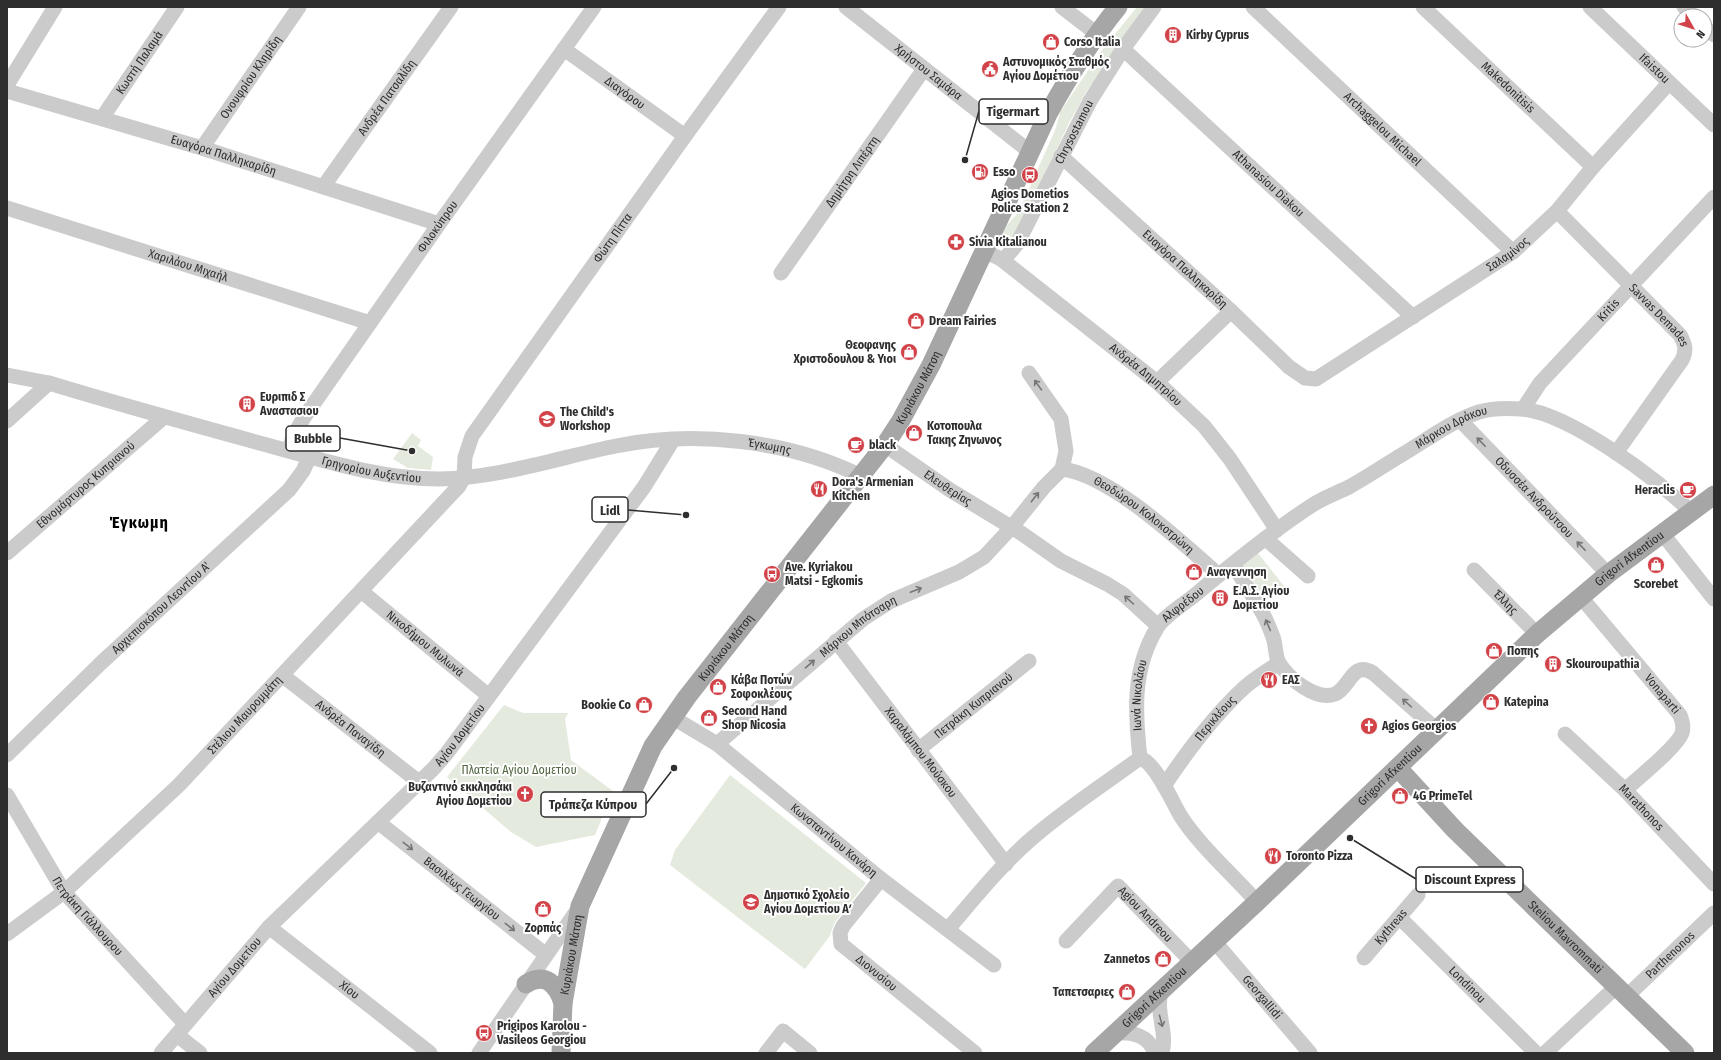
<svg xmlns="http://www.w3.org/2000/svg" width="1721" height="1060" font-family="'Fira Sans Condensed',sans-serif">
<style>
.green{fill:#e4eadd}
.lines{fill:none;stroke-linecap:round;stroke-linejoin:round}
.minor{stroke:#cbcbcb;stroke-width:15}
.major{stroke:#a6a6a6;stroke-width:19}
.oneway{stroke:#757575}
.labels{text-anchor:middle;stroke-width:4;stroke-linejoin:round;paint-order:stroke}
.poi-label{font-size:12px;font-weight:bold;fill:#2e2e2e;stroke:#fff;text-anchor:start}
.street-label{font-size:12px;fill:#2e2e2e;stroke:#fff}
.park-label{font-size:12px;fill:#506540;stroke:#fff}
.district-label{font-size:16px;font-weight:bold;letter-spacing:1px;fill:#000;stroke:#fff}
.leader{fill:none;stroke:#2e2e2e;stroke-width:1.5}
.callout-dot{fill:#2e2e2e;stroke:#fff;stroke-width:1.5}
.callout{fill:#fff;stroke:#2e2e2e;stroke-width:1.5}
.callout-label{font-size:13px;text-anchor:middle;font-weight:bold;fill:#2e2e2e}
</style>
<rect width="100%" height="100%" fill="#fff"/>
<path class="green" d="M 1137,7 L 1149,7 L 1086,92 L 1069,123 L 1013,241 L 1007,244 L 999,242 L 1007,225 L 1017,214 L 1025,198 L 1056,128 L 1060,112 L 1102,50 Z
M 412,433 L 421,440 L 418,446 L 433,457 L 431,470 L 408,468 L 393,459 Z
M 1257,552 L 1284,586 L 1266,600 L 1241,564 Z
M 504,705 L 523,713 L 568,713 L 565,719 L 571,760 L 613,791 L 595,835 L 536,847 L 511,832 L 447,777 Z
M 730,775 L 866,883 L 835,922 L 829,937 L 805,969 L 670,865 L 675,850 Z"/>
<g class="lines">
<g class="minor">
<path id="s1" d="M 846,7 L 1030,152"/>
<path d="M 1062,7 L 1097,34"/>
<path id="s2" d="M 1253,7 L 1513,252"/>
<path id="s3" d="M 1423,7 L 1593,167"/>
<path id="s4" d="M 1590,7 L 1714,125"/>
<path d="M 1684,7 L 1694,16"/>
<path d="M 1705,27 L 1714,35"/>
<path id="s5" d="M 564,49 L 685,136"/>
<path id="s6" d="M 1123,49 L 1413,317"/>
<path d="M 7,85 L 55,7"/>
<path id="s7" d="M 7,91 L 202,148 L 439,224"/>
<path id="s8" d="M 102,118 L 177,7"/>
<path id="s9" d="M 202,148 L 299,7"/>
<path id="s10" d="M 1061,156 L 1231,311 L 1289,367 L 1305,378 L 1316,379 L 1513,252 L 1557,211 L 1593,167 L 1669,83"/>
<path id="s11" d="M 323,187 L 451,7"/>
<path id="s12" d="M 7,208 L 370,323"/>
<path id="s13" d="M 1557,211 L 1680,335 C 1685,344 1687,350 1682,360 L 1616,453"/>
<path id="s14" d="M 984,251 L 1001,259 L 1157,382 L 1204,426 L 1230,459 L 1277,530"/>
<path id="s15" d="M 1001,259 L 1007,256 L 1017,244 L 1090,101 L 1123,49 L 1154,7"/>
<path id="s16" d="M 781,273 L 924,69"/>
<path id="s17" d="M 7,375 L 49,383 C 121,405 194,425 267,445 C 322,460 380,479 439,479 C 499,478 557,458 616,446 C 694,430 789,440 861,476"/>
<path d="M 1157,382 L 1231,311"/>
<path id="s18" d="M 1523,409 L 1540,383 L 1714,197"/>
<path id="s19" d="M 1460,420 L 1608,574"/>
<path d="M 7,421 L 49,383"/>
<path id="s20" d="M 885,445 L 950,490 L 1021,533 L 1061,561 L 1107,584 L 1123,594 L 1158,626"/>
<path id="s21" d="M 289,451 L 293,437 L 303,419 L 439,224 L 594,7"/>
<path id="s22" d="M 1062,469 C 1111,475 1181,542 1219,575"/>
<path d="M 1662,533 L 1714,599"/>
<path d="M 1266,539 L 1308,576"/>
<path id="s23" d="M 7,553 L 164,417"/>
<path d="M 1233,564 C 1243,581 1254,597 1263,614 C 1267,621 1270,629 1273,637 C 1276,645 1275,656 1279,663 C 1289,679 1316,701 1335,694 C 1350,688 1352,660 1373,673 L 1436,729"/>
<path id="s24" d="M 1474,570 L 1537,634"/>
<path id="s25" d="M 361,591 L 489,696"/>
<path id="s26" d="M 1580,596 L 1680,715 C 1682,720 1684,727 1682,733 C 1677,747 1638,778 1625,790"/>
<path id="s27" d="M 836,641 L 1006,864"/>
<path id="s28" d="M 282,675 L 419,782"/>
<path id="s29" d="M 672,717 L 717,744 L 881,879 L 994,965"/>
<path id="s30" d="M 1565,734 L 1625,790 L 1714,884"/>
<path id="s31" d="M 717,744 L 863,619 L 891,601 L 959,572 L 984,557 L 1011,528 L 1044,487 L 1062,469 L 1066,451 L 1061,419 L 1029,373"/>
<path id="s32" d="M 918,750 L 1029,661"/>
<path id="s33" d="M 7,755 L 101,663 L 289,490 L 303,471 L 309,458"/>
<path id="s34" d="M 1140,758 C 1135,713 1132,669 1157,628 C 1163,617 1184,604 1195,595 C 1233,563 1272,531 1314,504 C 1325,497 1337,493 1349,487 C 1365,478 1382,467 1398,457 C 1424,442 1451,421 1479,412 C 1492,408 1508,408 1521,409 C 1567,412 1658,479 1691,512"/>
<path d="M 1140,758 C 1155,762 1172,801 1180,815 C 1198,844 1234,876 1257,902"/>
<path id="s35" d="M 1164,786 C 1188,750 1214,715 1246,686 C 1256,678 1268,670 1279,663"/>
<path id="s36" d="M 7,795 L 64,892 L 185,1024"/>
<path id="s37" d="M 378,822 L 546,955"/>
<path id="s38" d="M 881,879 L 843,926 L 840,933 L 841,944 L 975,1053"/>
<path id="s39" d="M 1399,917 L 1536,1053"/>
<path id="s40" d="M 269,927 L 430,1053"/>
<path d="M 948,929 C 974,899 1000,866 1030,840 C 1064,810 1103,785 1140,758"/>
<path id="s41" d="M 7,934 L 64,892 L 179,785 L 459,486 L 464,477 L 465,457 L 472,436 L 685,136 L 779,7"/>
<path id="s42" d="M 1066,941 L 1118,886 L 1192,962"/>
<path id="s43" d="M 1214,941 L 1310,1053"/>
<path id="s44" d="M 1364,958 L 1418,895"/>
<path id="s45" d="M 1626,997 L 1714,913"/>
<path d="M 1115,1033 C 1133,1032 1148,1035 1155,1053"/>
<path d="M 177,1035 L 200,1053"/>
<path id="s46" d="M 161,1053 L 269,927 L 433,769 L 447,753 L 644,487 L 673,440"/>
<path d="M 479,1053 L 578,909"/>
<path d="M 766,1053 L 783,1031 L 810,1053"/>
<path d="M 1162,1053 C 1168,1030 1154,1012 1162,988"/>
<path d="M 1545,1053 L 1616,987"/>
</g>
<g class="major">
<path id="s47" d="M 1398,768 L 1455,830 L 1685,1053"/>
<path d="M 526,984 C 545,972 557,984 563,1003"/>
<path id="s48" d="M 561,1053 L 563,1003 L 580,906 L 653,746 L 687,697 L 885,445 L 900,422 L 931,365 L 1048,114 C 1069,76 1091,40 1118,7"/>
<path id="s49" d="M 1094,1053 L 1257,902 L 1537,634 L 1608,574 L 1714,495"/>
</g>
</g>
<defs><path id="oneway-shaft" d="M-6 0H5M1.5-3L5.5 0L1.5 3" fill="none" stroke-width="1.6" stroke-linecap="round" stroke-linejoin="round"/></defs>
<g class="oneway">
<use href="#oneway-shaft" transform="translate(1038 385) rotate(-126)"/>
<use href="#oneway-shaft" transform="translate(1481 442) rotate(-134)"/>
<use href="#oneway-shaft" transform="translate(1035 497) rotate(-52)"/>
<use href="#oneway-shaft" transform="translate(1581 546) rotate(-134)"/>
<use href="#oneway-shaft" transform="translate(916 590) rotate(-21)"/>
<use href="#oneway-shaft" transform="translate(1129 600) rotate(-138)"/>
<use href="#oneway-shaft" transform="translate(1268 625) rotate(-113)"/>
<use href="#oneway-shaft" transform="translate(810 664) rotate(-41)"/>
<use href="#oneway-shaft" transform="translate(1407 703) rotate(-138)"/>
<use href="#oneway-shaft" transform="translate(408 846) rotate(38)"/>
<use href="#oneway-shaft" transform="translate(510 927) rotate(38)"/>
<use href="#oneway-shaft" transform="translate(1161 1021) rotate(75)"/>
</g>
<defs>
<g id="building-disc" transform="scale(0.9)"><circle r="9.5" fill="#d24349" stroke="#fff"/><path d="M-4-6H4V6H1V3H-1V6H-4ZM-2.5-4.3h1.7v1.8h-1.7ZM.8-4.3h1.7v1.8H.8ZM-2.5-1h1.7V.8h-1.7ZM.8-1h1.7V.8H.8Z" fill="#fff"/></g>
<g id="shop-disc" transform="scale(0.9)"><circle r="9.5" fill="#d24349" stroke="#fff"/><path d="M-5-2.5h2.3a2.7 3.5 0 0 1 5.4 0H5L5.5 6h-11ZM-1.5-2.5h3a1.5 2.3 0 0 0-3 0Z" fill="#fff"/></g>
<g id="civic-disc" transform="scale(0.9)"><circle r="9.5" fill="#d24349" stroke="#fff"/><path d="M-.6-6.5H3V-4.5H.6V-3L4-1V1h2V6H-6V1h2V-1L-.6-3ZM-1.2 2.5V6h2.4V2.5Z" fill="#fff"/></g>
<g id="fuel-disc" transform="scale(0.9)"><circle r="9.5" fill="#d24349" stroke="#fff"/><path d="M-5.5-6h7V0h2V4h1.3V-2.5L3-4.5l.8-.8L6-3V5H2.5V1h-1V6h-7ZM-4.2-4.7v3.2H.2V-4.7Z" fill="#fff"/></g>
<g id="bus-disc" transform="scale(0.9)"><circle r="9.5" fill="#d24349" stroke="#fff"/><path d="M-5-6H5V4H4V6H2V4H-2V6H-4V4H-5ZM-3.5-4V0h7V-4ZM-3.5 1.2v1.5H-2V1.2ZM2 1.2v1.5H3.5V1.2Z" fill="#fff"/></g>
<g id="pharmacy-disc" transform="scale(0.9)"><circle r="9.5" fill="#d24349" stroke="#fff"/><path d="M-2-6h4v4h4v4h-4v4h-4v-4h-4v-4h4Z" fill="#fff"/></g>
<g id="school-disc" transform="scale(0.9)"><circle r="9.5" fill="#d24349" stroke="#fff"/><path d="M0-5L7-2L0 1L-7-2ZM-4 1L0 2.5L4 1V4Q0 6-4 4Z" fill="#fff"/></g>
<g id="cafe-disc" transform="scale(0.9)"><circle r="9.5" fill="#d24349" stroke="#fff"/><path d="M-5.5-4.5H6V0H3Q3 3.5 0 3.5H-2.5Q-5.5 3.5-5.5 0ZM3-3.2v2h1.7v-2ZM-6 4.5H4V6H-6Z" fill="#fff"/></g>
<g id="restaurant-disc" transform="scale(0.9)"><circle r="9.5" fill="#d24349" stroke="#fff"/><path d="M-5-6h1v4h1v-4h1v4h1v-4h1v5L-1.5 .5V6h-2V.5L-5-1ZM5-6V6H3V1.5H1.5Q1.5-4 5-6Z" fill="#fff"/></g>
<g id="church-disc" transform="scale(0.9)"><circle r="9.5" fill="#d24349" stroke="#fff"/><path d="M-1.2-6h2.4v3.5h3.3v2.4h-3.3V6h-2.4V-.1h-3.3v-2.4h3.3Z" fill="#fff"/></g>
</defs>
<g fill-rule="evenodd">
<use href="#building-disc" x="1173" y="35"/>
<use href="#shop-disc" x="1051" y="42"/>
<use href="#civic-disc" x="990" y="69"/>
<use href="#fuel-disc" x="980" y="172"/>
<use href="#bus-disc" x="1030" y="175"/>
<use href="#pharmacy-disc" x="956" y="242"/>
<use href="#shop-disc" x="916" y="321"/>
<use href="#shop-disc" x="909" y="352"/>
<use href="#building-disc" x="247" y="404"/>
<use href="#school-disc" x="547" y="419"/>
<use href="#shop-disc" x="914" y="433"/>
<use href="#cafe-disc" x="856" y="445"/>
<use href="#restaurant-disc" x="819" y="489"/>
<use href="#cafe-disc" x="1688" y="490"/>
<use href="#shop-disc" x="1656" y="565"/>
<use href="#shop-disc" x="1194" y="572"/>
<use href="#bus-disc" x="772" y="574"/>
<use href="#building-disc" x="1220" y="598"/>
<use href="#shop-disc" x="1494" y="651"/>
<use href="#building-disc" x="1553" y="664"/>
<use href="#restaurant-disc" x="1269" y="680"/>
<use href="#shop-disc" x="718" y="687"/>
<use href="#shop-disc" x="1491" y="702"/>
<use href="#shop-disc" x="644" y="705"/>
<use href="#shop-disc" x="709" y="718"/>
<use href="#church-disc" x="1369" y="726"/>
<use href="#church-disc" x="525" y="794"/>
<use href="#shop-disc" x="1400" y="796"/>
<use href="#restaurant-disc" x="1273" y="856"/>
<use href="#school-disc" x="751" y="902"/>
<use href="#shop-disc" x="543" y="909"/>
<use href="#shop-disc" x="1163" y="959"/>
<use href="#shop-disc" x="1127" y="992"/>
<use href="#bus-disc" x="484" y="1033"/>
</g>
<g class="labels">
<g class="poi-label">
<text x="1186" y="39">Kirby Cyprus</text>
<text x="1064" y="46">Corso Italia</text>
<text x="1003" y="66">Αστυνομικός Σταθμός<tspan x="1003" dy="14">Αγίου Δομέτιου</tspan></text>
<text x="993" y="176">Esso</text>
<text x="1030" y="198" text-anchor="middle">Agios Dometios<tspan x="1030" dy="14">Police Station 2</tspan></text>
<text x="969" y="246">Sivia Kitalianou</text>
<text x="929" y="325">Dream Fairies</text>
<text x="896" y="349" text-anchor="end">Θεοφανης<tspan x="896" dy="14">Χριστοδουλου &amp; Υιοι</tspan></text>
<text x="260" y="401">Ευριπιδ Σ<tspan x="260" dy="14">Αναστασιου</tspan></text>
<text x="560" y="416">The Child's<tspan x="560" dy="14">Workshop</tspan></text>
<text x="927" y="430">Κοτοπουλα<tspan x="927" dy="14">Τακης Ζηνωνος</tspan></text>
<text x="869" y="449">black</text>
<text x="832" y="486">Dora's Armenian<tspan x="832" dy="14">Kitchen</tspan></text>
<text x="1675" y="494" text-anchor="end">Heraclis</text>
<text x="785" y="571">Ave. Kyriakou<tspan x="785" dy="14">Matsi - Egkomis</tspan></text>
<text x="1207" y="576">Αναγεννηση</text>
<text x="1656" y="588" text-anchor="middle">Scorebet</text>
<text x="1233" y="595">Ε.Α.Σ. Αγίου<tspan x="1233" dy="14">Δομετίου</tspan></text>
<text x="1507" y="655">Ποπης</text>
<text x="1566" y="668">Skouroupathia</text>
<text x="731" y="684">Κάβα Ποτών<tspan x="731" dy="14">Σοφοκλέους</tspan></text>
<text x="1282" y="684">ΕΑΣ</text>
<text x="1504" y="706">Katepina</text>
<text x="631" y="709" text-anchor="end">Bookie Co</text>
<text x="722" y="715">Second Hand<tspan x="722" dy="14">Shop Nicosia</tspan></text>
<text x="1382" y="730">Agios Georgios</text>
<text x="512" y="791" text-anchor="end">Βυζαντινό εκκλησάκι<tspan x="512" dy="14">Αγίου Δομετίου</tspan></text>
<text x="1413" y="800">4G PrimeTel</text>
<text x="1286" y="860">Toronto Pizza</text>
<text x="764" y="899">Δημοτικό Σχολείο<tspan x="764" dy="14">Αγίου Δομετίου Αʹ</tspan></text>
<text x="543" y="932" text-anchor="middle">Ζορπάς</text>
<text x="1150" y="963" text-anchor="end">Zannetos</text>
<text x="1114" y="996" text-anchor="end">Ταπετσαριες</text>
<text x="497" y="1030">Prigipos Karolou -<tspan x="497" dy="14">Vasileos Georgiou</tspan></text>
</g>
<g class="street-label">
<text dy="4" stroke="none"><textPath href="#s8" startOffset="67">Κωστή Παλαμά</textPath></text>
<text dy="4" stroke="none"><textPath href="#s4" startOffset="89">Ifaistou</textPath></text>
<text dy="4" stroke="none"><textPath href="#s1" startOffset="105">Χρήστου Σαμάρα</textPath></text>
<text dy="4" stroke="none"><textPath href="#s9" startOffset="86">Ονουφρίου Κληρίδη</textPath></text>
<text dy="4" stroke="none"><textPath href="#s3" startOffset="117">Makedonitisis</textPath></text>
<text dy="4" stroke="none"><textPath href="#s5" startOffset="75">Διαγόρου</textPath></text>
<text dy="4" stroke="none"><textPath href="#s11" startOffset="110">Ανδρέα Πατσαλίδη</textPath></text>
<text dy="4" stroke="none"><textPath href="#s2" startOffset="178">Archaggelou Michael</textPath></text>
<text dy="4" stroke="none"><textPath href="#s15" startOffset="148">Chrysostamou</textPath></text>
<text dy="4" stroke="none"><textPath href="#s7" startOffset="226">Ευαγόρα Παλληκαρίδη</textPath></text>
<text dy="4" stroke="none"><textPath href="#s16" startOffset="124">Δημήτρη Λιπέρτη</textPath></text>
<text dy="4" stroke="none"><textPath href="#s6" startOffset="198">Athanasiou Diakou</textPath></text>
<text dy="4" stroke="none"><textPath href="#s21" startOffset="270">Φιλοκύπρου</textPath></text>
<text dy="4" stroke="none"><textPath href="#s41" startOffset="933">Φώτη Πίττα</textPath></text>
<text dy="4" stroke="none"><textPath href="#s10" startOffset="570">Σαλαμίνος</textPath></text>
<text dy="4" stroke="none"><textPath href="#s12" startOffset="190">Χαριλάου Μιχαήλ</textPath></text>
<text dy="4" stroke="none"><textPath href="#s10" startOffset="168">Ευαγόρα Παλληκαρίδη</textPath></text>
<text dy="4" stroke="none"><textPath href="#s18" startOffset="131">Kritis</textPath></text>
<text dy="4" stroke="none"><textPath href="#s13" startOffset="146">Savvas Demades</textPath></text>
<text dy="4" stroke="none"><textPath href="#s14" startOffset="204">Ανδρέα Δημητρίου</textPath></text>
<text dy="4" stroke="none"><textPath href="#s48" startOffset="771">Κυριάκου Μάτση</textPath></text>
<text dy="4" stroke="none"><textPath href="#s34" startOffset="492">Μάρκου Δράκου</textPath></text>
<text dy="4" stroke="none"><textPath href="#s17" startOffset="780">Έγκωμης</textPath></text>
<text dy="4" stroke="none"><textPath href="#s17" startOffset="377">Γρηγορίου Αυξεντίου</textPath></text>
<text dy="4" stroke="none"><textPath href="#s23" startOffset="104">Εθνομάρτυρος Κυπριανού</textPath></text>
<text dy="4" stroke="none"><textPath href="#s20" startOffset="76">Ελευθερίας</textPath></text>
<text dy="4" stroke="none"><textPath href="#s19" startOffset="107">Οδυσσέα Ανδρούτσου</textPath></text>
<text dy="4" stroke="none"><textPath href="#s22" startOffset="95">Θεοδώρου Κολοκοτρώνη</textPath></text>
<text dy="4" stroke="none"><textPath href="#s49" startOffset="729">Grigori Afxentiou</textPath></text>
<text dy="4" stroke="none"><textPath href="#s24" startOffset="45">Έλλης</textPath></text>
<text dy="4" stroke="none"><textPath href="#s34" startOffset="169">Αλφρέδου</textPath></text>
<text dy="4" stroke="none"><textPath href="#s33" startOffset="213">Αρχιεπισκόπου Λεοντίου Α'</textPath></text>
<text dy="4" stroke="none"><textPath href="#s31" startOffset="184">Μάρκου Μπότσαρη</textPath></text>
<text dy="4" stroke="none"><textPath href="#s25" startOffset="83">Νικοδήμου Μυλωνά</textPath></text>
<text dy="4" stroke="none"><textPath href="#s48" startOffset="447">Κυριάκου Μάτση</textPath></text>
<text dy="4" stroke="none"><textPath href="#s26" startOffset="128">Vonaparti</textPath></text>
<text dy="4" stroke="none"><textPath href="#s34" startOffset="63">Ιωνά Νικολάου</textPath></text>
<text dy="4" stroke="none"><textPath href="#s32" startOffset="71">Πετράκη Κυπριανού</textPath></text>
<text dy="4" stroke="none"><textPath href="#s41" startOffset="324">Στέλιου Μαυρομμάτη</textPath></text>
<text dy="4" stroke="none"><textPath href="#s35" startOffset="85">Περικλέους</textPath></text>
<text dy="4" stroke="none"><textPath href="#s28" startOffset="87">Ανδρέα Παναγίδη</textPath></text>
<text dy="4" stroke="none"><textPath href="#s46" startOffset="437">Αγίου Δομετίου</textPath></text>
<text dy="4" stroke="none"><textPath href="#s27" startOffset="140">Χαραλάμπου Μούσκου</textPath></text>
<text dy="4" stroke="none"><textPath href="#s49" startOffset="406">Grigori Afxentiou</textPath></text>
<text dy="4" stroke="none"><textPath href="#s30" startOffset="106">Marathonos</textPath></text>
<text dy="4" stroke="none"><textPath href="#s29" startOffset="204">Κωνσταντίνου Κανάρη</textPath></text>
<text dy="4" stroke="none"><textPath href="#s37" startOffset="107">Βασιλέως Γεωργίου</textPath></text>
<text dy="4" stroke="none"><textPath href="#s36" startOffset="146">Πετράκη Γιάλλουρου</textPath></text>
<text dy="4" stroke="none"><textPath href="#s42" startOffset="115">Agiou Andreou</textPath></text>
<text dy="4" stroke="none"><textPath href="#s44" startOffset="41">Kythreas</textPath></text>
<text dy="4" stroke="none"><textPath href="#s47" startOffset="238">Steliou Mavrommati</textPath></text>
<text dy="4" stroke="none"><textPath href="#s48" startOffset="99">Κυριάκου Μάτση</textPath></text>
<text dy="4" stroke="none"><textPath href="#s45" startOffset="61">Parthenonos</textPath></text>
<text dy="4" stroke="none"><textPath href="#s46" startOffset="113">Αγίου Δομετίου</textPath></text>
<text dy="4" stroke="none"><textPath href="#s38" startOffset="125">Διονυσίου</textPath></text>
<text dy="4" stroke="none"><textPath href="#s39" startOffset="96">Londinou</textPath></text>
<text dy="4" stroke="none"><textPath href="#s40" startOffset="102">Χίου</textPath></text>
<text dy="4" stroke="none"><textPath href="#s49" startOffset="82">Grigori Afxentiou</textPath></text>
<text dy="4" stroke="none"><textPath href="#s43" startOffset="74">Georgallidi</textPath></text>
</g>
<g class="park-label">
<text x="519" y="774">Πλατεία Αγίου Δομετίου</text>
</g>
<g class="district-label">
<text x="139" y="528">Έγκωμη</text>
</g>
</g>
<path class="leader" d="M965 160L979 111M412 451L340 438M686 515L628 510M674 768L646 804M1350 838L1416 879"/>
<g class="callout-dot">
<circle cx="965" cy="160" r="4"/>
<circle cx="412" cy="451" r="4"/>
<circle cx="686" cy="515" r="4"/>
<circle cx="674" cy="768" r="4"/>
<circle cx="1350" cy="838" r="4"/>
</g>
<g class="callout">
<rect x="979" y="99" width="69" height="25" rx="4"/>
<rect x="286" y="426" width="54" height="25" rx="4"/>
<rect x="592" y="497" width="36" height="25" rx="4"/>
<rect x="541" y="792" width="105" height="25" rx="4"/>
<rect x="1416" y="867" width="107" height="25" rx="4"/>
</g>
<g class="callout-label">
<text x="1013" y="116">Tigermart</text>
<text x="313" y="443">Bubble</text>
<text x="610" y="515">Lidl</text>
<text x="593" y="809">Τράπεζα Κύπρου</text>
<text x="1470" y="884">Discount Express</text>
</g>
<rect width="1721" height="1060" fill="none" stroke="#2e2e2e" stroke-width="16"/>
<g transform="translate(1693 28) rotate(129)"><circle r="19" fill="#ffffff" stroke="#ababab"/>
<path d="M0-3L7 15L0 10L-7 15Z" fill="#d24349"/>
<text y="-6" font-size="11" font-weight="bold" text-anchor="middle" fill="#2e2e2e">N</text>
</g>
</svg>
